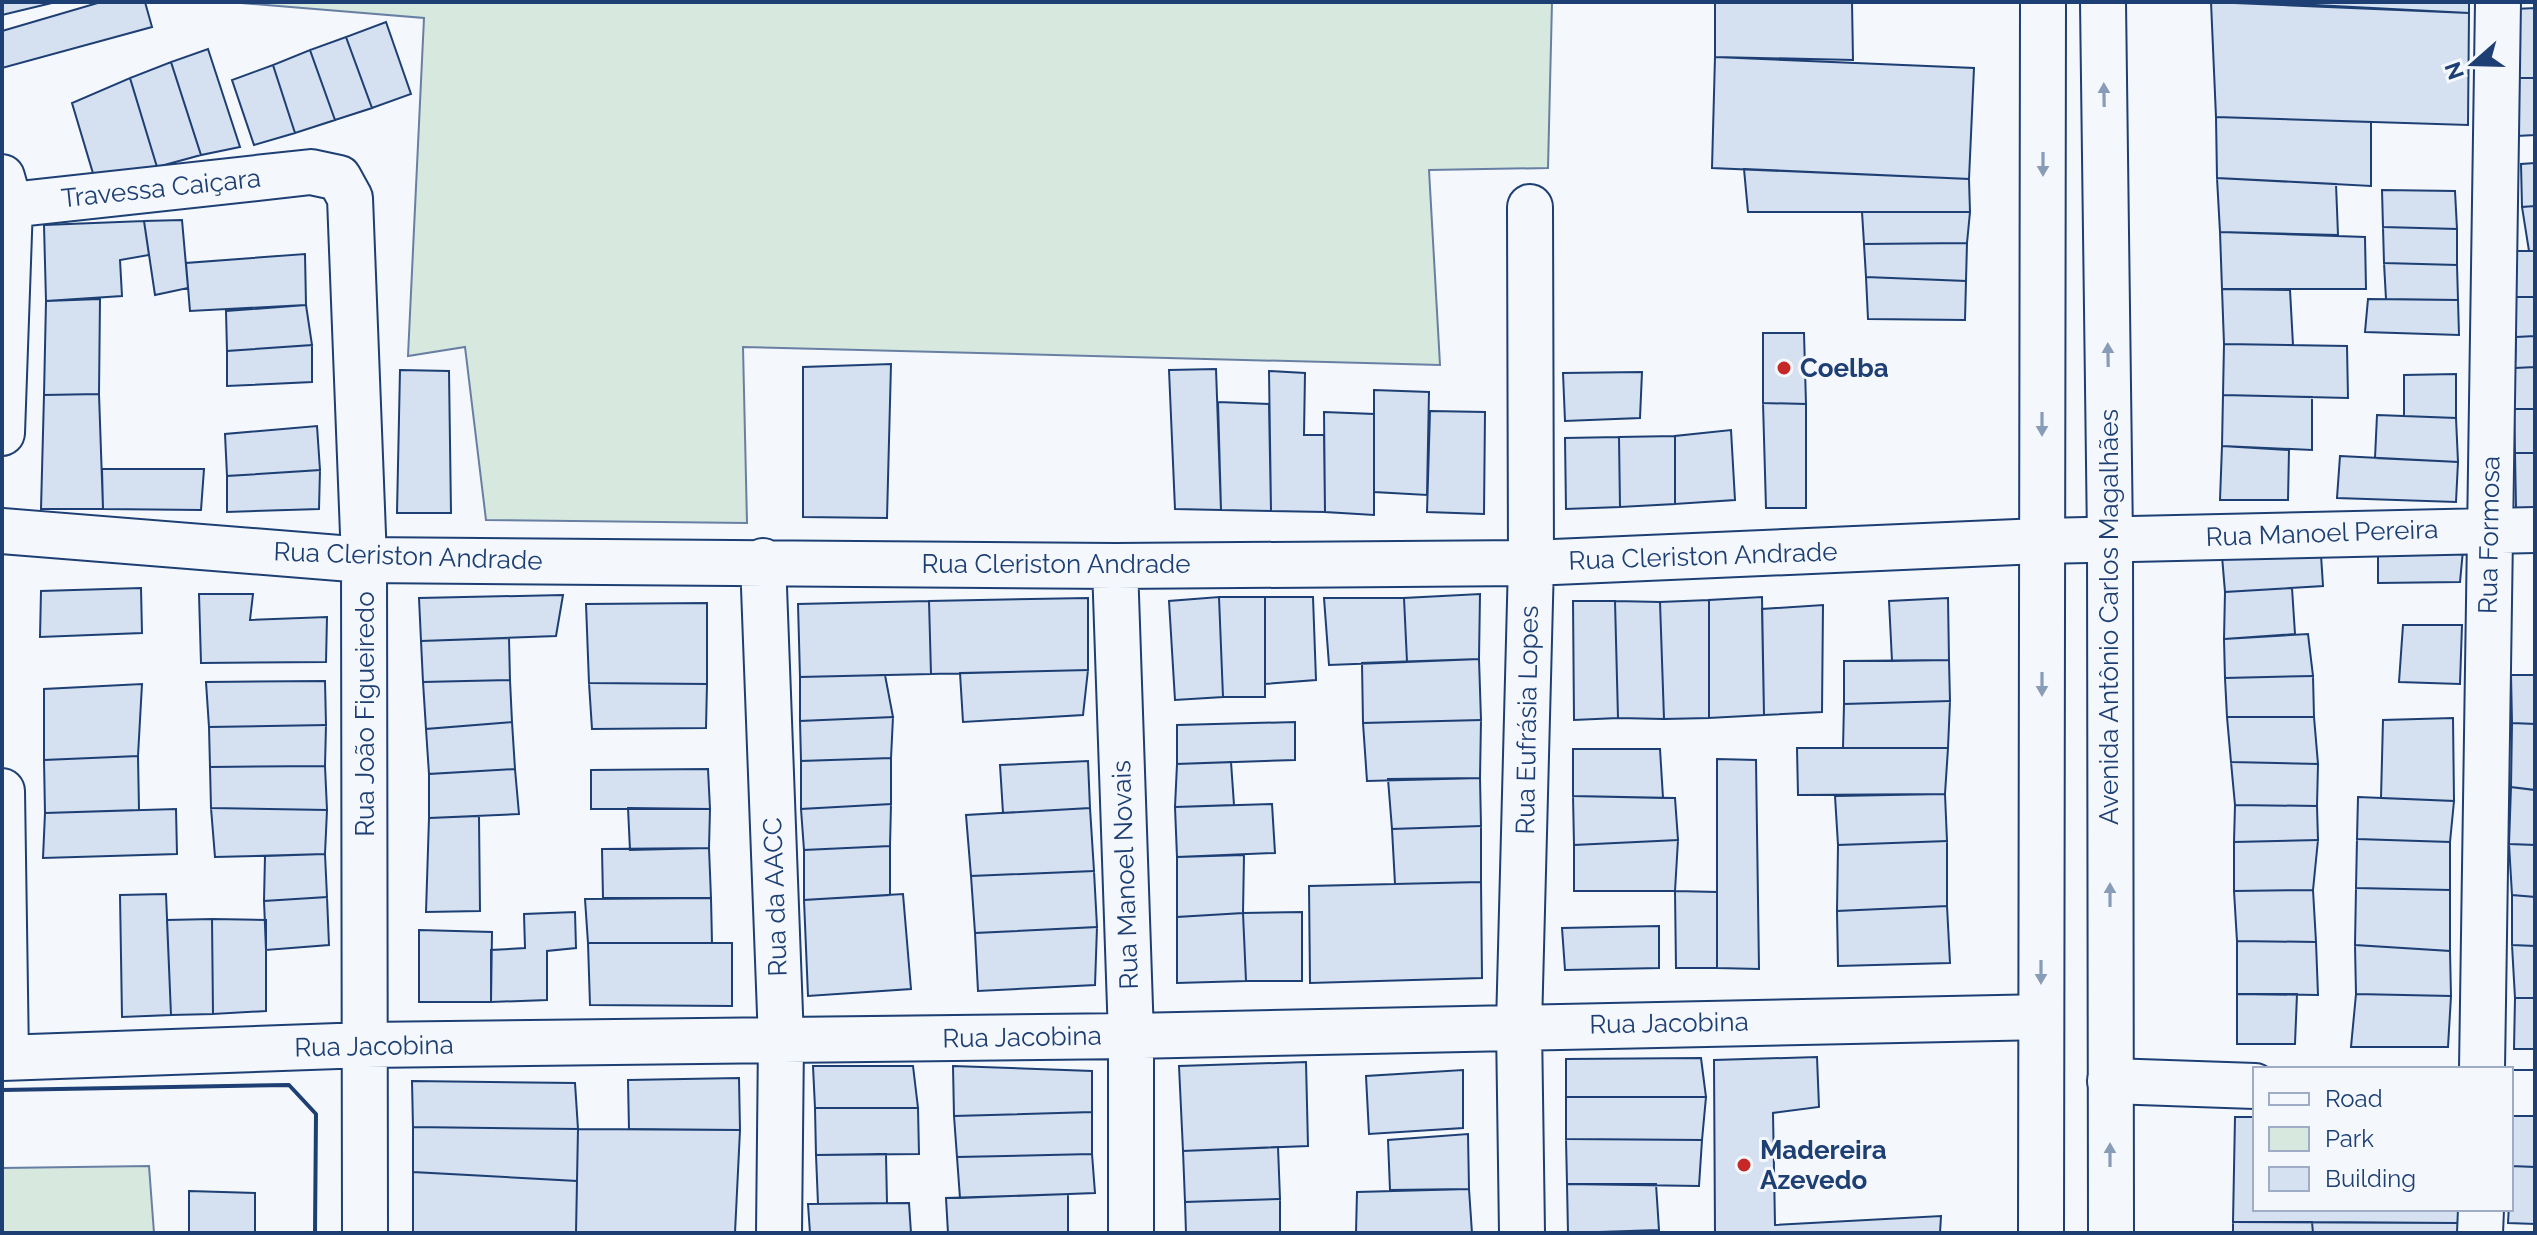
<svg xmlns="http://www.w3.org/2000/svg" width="2537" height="1235" font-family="Raleway,sans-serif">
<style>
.green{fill:#d7e8df;stroke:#687fa3;stroke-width:2}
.building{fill:#d5e0f0;stroke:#1d3f73;stroke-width:2}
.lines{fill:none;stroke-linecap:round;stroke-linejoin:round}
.minor-casing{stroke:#1d3f73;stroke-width:48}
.major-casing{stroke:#1d3f73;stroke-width:48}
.minor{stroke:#f4f7fb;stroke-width:44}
.major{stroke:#f4f7fb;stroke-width:44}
.wall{stroke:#1d3f73;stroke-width:4}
.oneway{fill:#889bb7}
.poi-dot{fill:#c62828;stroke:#f4f7fb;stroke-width:3}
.labels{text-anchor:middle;stroke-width:6;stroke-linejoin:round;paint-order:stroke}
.street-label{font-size:26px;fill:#1d3f73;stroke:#f4f7fb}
.poi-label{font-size:26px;font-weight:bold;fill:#1d3f73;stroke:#f4f7fb;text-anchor:start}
</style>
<rect width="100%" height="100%" fill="#f4f7fb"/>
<path class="green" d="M 229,2 L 1552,2 L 1548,168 L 1429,170 L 1440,365 L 743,347 L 747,523 L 486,520 L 465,347 L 408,356 L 424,18 Z
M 149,1166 L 154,1233 L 2,1233 L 2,1168 Z"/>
<path class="building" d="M 2,2 L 56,2 L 2,15 Z
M 101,2 L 145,2 L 152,27 L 2,68 L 2,31 Z
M 1715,2 L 1852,2 L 1853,60 L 1715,57 Z
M 2211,2 L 2469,13 L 2468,125 L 2216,117 Z
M 2257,2 L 2469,2 L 2469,13 Z
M 2535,8 L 2535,78 L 2518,78 L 2515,9 Z
M 386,22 L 411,94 L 372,108 L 346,37 Z
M 346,37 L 372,108 L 335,120 L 310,50 Z
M 208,49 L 240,147 L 201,155 L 171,62 Z
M 310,50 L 335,120 L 295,133 L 273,65 Z
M 1715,57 L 1974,68 L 1969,179 L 1712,168 Z
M 171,62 L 201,155 L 157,167 L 130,78 Z
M 273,65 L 295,133 L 254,145 L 232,80 Z
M 130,78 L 157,167 L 95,180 L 72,103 Z
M 2518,78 L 2535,78 L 2535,135 L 2517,136 Z
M 2216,117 L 2371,122 L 2371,186 L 2217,178 Z
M 2535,163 L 2535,206 L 2522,207 L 2521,164 Z
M 1744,169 L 1969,179 L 1970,212 L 1748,212 Z
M 2217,178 L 2336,184 L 2338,235 L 2220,232 Z
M 2382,190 L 2455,191 L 2457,229 L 2383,227 Z
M 2535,206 L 2535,251 L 2529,251 L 2522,207 Z
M 1862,212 L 1970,212 L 1967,243 L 1864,244 Z
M 182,220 L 188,288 L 155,295 L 144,221 Z
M 144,221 L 149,255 L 120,260 L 122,296 L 46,301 L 44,225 Z
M 2383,227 L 2457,229 L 2457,265 L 2384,263 Z
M 2220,232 L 2365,237 L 2366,289 L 2222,289 Z
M 1967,243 L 1966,281 L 1866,277 L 1864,244 Z
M 2514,251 L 2535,251 L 2535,297 L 2515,297 Z
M 305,254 L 306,305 L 190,311 L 186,263 Z
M 2384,263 L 2457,265 L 2458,300 L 2386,299 Z
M 1866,277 L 1966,281 L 1965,320 L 1868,319 Z
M 2222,289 L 2290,290 L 2293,345 L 2224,344 Z
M 2515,297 L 2535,297 L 2535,336 L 2516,337 Z
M 100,299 L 99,394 L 44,395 L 46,301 Z
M 2368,299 L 2458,300 L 2459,335 L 2365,332 Z
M 306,305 L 312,345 L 227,351 L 226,311 Z
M 1763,333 L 1804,333 L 1806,404 L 1763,403 Z
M 2535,336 L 2535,367 L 2515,368 L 2516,337 Z
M 2224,344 L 2347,346 L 2348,398 L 2223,395 Z
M 312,345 L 312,382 L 227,386 L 227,351 Z
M 891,364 L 887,518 L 803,517 L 803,367 Z
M 2535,367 L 2535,409 L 2514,409 L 2515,368 Z
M 1216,369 L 1221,510 L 1175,509 L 1169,370 Z
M 400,370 L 449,371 L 451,513 L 397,513 Z
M 1269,371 L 1305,373 L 1304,435 L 1324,435 L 1325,512 L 1271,511 Z
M 1642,372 L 1640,418 L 1565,421 L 1563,373 Z
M 2456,374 L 2456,418 L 2404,416 L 2404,375 Z
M 1374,390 L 1429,392 L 1427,495 L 1374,492 Z
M 99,394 L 103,509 L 41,509 L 44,395 Z
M 2223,395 L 2312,397 L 2312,450 L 2222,446 Z
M 1218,402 L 1269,404 L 1271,511 L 1221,510 Z
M 1763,403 L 1806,404 L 1806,508 L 1766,508 Z
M 2514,409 L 2535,409 L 2535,453 L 2515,453 Z
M 1430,411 L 1485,412 L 1484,514 L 1427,512 Z
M 1324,412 L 1374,414 L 1374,515 L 1325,512 Z
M 2377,415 L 2456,418 L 2458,462 L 2375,458 Z
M 317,426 L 320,470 L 227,476 L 225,434 Z
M 1731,430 L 1735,500 L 1675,504 L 1675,436 Z
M 1675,436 L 1675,504 L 1620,507 L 1619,437 Z
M 1619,437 L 1620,507 L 1566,509 L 1565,438 Z
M 2222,446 L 2289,450 L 2288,500 L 2220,500 Z
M 2515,453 L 2535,453 L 2535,508 L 2516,508 Z
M 2340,456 L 2458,462 L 2456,502 L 2337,498 Z
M 102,469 L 204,469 L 201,510 L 103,509 Z
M 320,470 L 319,509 L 227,512 L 227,476 Z
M 2378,550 L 2463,550 L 2460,582 L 2378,583 Z
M 2321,555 L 2323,586 L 2225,592 L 2222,556 Z
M 141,588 L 142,633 L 40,637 L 41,591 Z
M 2292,588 L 2295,634 L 2224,639 L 2225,592 Z
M 199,594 L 253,594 L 250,620 L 327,617 L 326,662 L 201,663 Z
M 1480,594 L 1479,659 L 1407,662 L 1404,598 Z
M 563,595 L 556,636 L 421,641 L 419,598 Z
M 1219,597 L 1223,697 L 1175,700 L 1169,601 Z
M 1219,597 L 1265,597 L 1265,697 L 1223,697 Z
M 1265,597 L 1313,597 L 1316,680 L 1265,684 Z
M 1762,597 L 1764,715 L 1709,718 L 1709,600 Z
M 1088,598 L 1088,670 L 931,674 L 929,601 Z
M 1324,598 L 1404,598 L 1407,662 L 1329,665 Z
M 1948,598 L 1949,660 L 1892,661 L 1889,601 Z
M 1709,600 L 1709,718 L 1664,719 L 1660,602 Z
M 929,601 L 931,674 L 800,677 L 798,604 Z
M 1573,601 L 1615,601 L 1618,718 L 1574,720 Z
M 1615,601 L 1660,602 L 1664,719 L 1618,718 Z
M 707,603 L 707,684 L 589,683 L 586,604 Z
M 1823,605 L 1822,712 L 1764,715 L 1762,609 Z
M 2403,625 L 2462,625 L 2460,684 L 2399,682 Z
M 2308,634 L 2313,676 L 2225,678 L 2224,639 Z
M 509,638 L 510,680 L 423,682 L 421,641 Z
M 1479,659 L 1481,720 L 1363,723 L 1362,663 Z
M 1949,660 L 1950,701 L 1844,704 L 1844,661 Z
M 1088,670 L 1083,715 L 963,722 L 960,673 Z
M 885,675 L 893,717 L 800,721 L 800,677 Z
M 2511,675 L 2535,675 L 2535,724 L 2512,723 Z
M 2313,676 L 2314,717 L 2227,717 L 2225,678 Z
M 510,680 L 512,722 L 426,729 L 423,682 Z
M 325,681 L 326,725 L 209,727 L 206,682 Z
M 589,683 L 707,684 L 706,728 L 592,729 Z
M 142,684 L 138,756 L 44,760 L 44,689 Z
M 1950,701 L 1948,748 L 1843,748 L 1844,704 Z
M 893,717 L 891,758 L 801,761 L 800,721 Z
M 2227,717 L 2314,717 L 2318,764 L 2231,762 Z
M 2453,718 L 2454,801 L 2381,798 L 2383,720 Z
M 1481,720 L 1480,778 L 1367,781 L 1363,723 Z
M 512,722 L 515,769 L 429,774 L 426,729 Z
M 1295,722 L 1295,760 L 1177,764 L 1177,725 Z
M 2512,723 L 2535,724 L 2535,790 L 2511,787 Z
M 326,725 L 325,766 L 210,767 L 209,727 Z
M 1797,748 L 1948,748 L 1945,794 L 1798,795 Z
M 1573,749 L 1660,749 L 1663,798 L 1573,796 Z
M 138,756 L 139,810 L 45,813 L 44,760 Z
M 891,758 L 891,804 L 801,809 L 801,761 Z
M 1717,759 L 1756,760 L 1759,969 L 1717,968 Z
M 1088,761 L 1090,808 L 1003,813 L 1000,765 Z
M 1231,762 L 1234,805 L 1175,807 L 1177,764 Z
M 2231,762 L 2318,764 L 2317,806 L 2235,805 Z
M 325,766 L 327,810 L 211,808 L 210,767 Z
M 515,769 L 519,814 L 429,818 L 429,774 Z
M 708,769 L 710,809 L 591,809 L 591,770 Z
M 1480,778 L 1481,826 L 1392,829 L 1388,779 Z
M 2511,787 L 2535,790 L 2535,845 L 2509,844 Z
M 1945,794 L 1947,841 L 1838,845 L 1835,796 Z
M 1573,796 L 1675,798 L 1678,840 L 1574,845 Z
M 2358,797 L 2454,801 L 2450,842 L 2357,839 Z
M 891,804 L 890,846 L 804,850 L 801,809 Z
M 1272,804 L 1275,853 L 1177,857 L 1175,807 Z
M 2235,805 L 2317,806 L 2318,840 L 2234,842 Z
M 211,808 L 327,810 L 325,854 L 215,857 Z
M 628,808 L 710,809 L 709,848 L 630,850 Z
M 1090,808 L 1094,871 L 971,876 L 966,815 Z
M 176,809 L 177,854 L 43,858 L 45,813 Z
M 479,816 L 480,911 L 426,912 L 429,818 Z
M 1481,826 L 1481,882 L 1395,884 L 1392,829 Z
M 2357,839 L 2450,842 L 2450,890 L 2356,888 Z
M 1678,840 L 1675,891 L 1574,891 L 1574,845 Z
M 2318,840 L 2313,890 L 2234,891 L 2234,842 Z
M 1947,841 L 1947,906 L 1837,911 L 1838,845 Z
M 2509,844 L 2535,845 L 2535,897 L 2512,895 Z
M 890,846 L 890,895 L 804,900 L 804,850 Z
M 709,848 L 711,898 L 603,898 L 602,849 Z
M 325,854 L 327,897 L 264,901 L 265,856 Z
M 1244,855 L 1243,913 L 1177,917 L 1177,857 Z
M 1094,871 L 1097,927 L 975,933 L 971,876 Z
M 1481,882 L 1482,978 L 1310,983 L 1309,886 Z
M 2356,888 L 2450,890 L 2450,951 L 2355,945 Z
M 2313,890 L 2316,942 L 2237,941 L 2234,891 Z
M 1675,891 L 1717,892 L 1717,968 L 1676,968 Z
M 166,894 L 171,1015 L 122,1017 L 120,895 Z
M 903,894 L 911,989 L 808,996 L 804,900 Z
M 2512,895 L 2535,897 L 2535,946 L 2512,945 Z
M 327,897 L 329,945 L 266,950 L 264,901 Z
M 711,898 L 712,943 L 588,943 L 585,899 Z
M 1947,906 L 1950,963 L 1838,966 L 1837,911 Z
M 575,912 L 576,948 L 547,951 L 547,1000 L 491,1002 L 491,950 L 525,948 L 524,914 Z
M 1302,912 L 1302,981 L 1246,981 L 1243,913 Z
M 1243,913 L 1246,981 L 1177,983 L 1177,917 Z
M 212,919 L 213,1014 L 171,1015 L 167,920 Z
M 212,919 L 266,920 L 266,1011 L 213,1014 Z
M 1659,926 L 1659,968 L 1565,970 L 1562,928 Z
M 1097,927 L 1095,985 L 978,991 L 975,933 Z
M 419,930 L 492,932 L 491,1002 L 419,1002 Z
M 2237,941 L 2316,942 L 2318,995 L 2237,994 Z
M 588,943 L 732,943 L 732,1006 L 590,1005 Z
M 2355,945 L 2450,951 L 2451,996 L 2356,994 Z
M 2512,945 L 2535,946 L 2535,998 L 2515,998 Z
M 2237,994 L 2297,994 L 2295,1044 L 2237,1044 Z
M 2356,994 L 2451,996 L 2448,1047 L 2351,1047 Z
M 2515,998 L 2535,998 L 2535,1049 L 2514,1049 Z
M 1817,1057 L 1819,1107 L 1773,1113 L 1775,1225 L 1941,1216 L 1940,1233 L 1715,1233 L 1714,1060 Z
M 1701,1058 L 1706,1097 L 1566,1097 L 1566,1059 Z
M 1306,1062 L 1308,1146 L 1183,1151 L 1179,1066 Z
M 813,1066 L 913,1066 L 918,1108 L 815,1108 Z
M 953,1066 L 1092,1071 L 1092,1112 L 954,1116 Z
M 1463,1070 L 1463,1128 L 1369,1134 L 1366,1076 Z
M 739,1078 L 740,1130 L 629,1129 L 628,1080 Z
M 412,1081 L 575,1083 L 578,1129 L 413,1127 Z
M 1566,1097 L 1706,1097 L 1702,1140 L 1566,1139 Z
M 815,1108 L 918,1108 L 919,1154 L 816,1155 Z
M 1092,1112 L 1092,1154 L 957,1157 L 954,1116 Z
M 2511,1114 L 2535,1115 L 2535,1167 L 2511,1166 Z
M 2235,1117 L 2255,1117 L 2255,1209 L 2458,1209 L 2458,1223 L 2233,1222 Z
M 413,1127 L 578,1129 L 577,1181 L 413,1172 Z
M 578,1129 L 740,1130 L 735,1233 L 576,1233 Z
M 1468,1134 L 1469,1189 L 1390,1190 L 1388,1140 Z
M 1566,1139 L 1702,1140 L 1699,1186 L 1567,1184 Z
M 1278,1147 L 1280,1199 L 1185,1202 L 1183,1151 Z
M 886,1154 L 887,1203 L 818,1204 L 816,1155 Z
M 1092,1154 L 1095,1193 L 960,1198 L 957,1157 Z
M 2511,1166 L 2535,1167 L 2535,1224 L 2508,1223 Z
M 413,1172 L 577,1181 L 576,1233 L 413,1233 Z
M 1567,1184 L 1656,1184 L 1659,1230 L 1568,1233 Z
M 1469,1189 L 1472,1233 L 1356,1233 L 1357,1192 Z
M 189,1191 L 255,1193 L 255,1233 L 189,1233 Z
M 1068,1194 L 1068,1233 L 948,1233 L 946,1198 Z
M 1280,1199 L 1280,1233 L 1186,1233 L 1185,1202 Z
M 909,1203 L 911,1233 L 810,1233 L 808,1204 Z
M 2233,1222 L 2312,1222 L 2313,1233 L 2233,1233 Z
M 2312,1222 L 2458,1223 L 2458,1233 L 2313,1233 Z"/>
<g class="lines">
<g class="minor-casing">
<path id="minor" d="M 2,177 L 10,205 L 2,433
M 10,205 L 311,172 L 339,178 L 350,198 L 364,560 L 365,1233
M 2,531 L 364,560 L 1115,566 L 1531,563 L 2042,541 L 2535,530
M 763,561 L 781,1040 L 779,1233
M 1115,566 L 1131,1036 L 1131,1233
M 2,791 L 6,1058
M 2,1058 L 366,1045 L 1131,1036 L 2041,1017
M 2482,1069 L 2498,2
M 2110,1081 L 2255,1086
M 2511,1093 L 2535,1093
M 1522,1233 L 1519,1026 L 1531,563 L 1530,207
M 2480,1233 L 2481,1209"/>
</g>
<g class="major-casing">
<path id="major" d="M 2103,2 L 2110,539 L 2111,1233
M 2041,1233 L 2043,2"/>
</g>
<use href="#minor" class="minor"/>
<use href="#major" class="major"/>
<path class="wall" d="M 2,1090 L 289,1085 L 316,1114 L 315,1233"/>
</g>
<defs><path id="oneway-solid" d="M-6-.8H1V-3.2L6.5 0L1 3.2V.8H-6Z" transform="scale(2)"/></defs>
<g class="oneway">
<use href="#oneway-solid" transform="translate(2104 95) rotate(-91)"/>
<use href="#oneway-solid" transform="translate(2043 164) rotate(90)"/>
<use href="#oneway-solid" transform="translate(2108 355) rotate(-91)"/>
<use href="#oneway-solid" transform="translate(2042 424) rotate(90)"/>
<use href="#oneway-solid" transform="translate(2042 684) rotate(90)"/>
<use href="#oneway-solid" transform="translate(2110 895) rotate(-90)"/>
<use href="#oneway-solid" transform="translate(2041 972) rotate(90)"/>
<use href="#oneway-solid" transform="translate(2110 1155) rotate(-90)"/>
</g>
<g class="poi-dot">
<circle cx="1784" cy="368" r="8"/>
<circle cx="1744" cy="1165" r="8"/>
</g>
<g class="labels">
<g class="street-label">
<text transform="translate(161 188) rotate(-6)" y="9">Travessa Caiçara</text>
<text transform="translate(2322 533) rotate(-2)" y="9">Rua Manoel Pereira</text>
<text transform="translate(2489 535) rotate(-89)" y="9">Rua Formosa</text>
<text transform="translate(408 556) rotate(2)" y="9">Rua Cleriston Andrade</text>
<text transform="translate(1703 556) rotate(-2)" y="9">Rua Cleriston Andrade</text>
<text x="1056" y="573">Rua Cleriston Andrade</text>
<text transform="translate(2109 617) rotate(-90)" y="9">Avenida Antônio Carlos Magalhães</text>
<text transform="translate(365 714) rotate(-90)" y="9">Rua João Figueiredo</text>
<text transform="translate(1527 720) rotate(-89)" y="9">Rua Eufrásia Lopes</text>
<text transform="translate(1125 875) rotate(-92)" y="9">Rua Manoel Novais</text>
<text transform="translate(775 897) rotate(-92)" y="9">Rua da AACC</text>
<text transform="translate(1669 1023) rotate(-1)" y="9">Rua Jacobina</text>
<text transform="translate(1022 1037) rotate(-1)" y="9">Rua Jacobina</text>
<text transform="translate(374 1046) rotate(-1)" y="9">Rua Jacobina</text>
</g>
<g class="poi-label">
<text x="1800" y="377">Coelba</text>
<text x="1760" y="1159">Madereira<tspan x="1760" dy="30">Azevedo</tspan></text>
</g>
</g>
<rect width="2537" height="1235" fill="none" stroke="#1d3f73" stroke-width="8"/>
<rect x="2253" y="1067" width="260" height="144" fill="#f4f7fb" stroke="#9eadc5" stroke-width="2"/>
<rect x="2269" y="1093" width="40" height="12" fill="#f4f7fb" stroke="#9eadc5" stroke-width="2"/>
<text x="2325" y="1107" font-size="24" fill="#1d3f73">Road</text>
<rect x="2269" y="1127" width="40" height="24" fill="#d7e8df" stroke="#9eadc5" stroke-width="2"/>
<text x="2325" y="1147" font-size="24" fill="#1d3f73">Park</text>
<rect x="2269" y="1167" width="40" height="24" fill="#d5e0f0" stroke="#9eadc5" stroke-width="2"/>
<text x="2325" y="1187" font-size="24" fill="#1d3f73">Building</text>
<g transform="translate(2473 64) rotate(250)" stroke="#f4f7fb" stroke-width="6" paint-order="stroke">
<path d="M0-6L14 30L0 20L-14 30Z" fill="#1d3f73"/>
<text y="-12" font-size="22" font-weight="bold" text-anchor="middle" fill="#1d3f73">N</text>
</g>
</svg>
